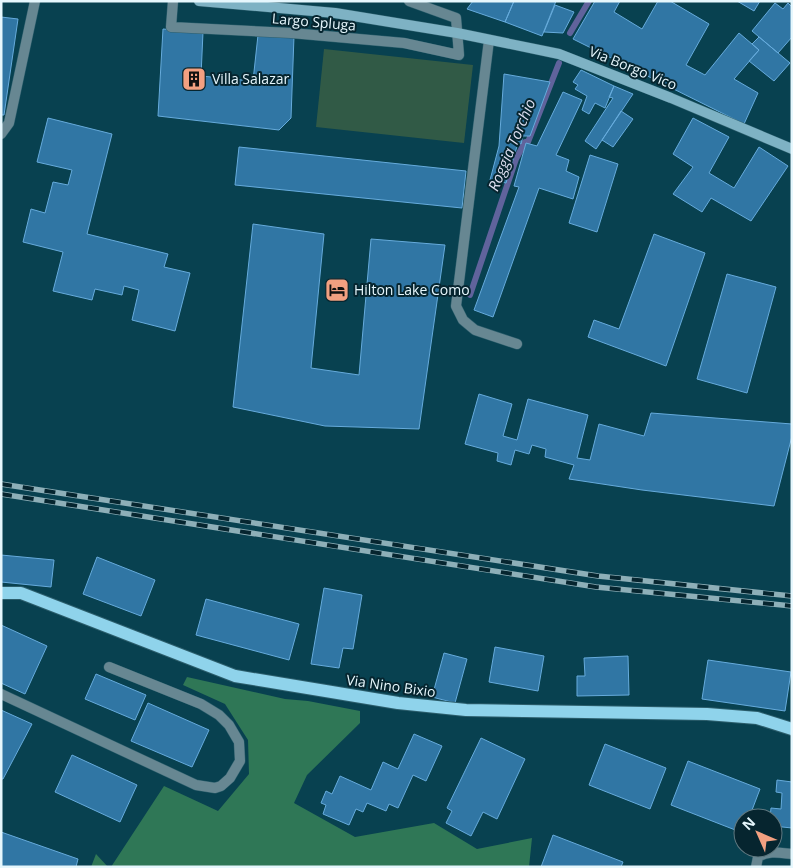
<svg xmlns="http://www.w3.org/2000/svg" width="793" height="868" font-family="'Open Sans',sans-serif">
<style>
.green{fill:#315a46}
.forest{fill:#2f7756}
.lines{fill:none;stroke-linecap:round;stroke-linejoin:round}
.stream{stroke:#60639c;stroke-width:6}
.building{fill:#3076a4;stroke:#66abdc}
.lane-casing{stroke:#2c5e6c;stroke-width:11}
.street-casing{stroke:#2c5e6c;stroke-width:11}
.secondary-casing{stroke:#2c5e6c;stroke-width:11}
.primary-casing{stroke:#2c5e6c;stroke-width:14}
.lane{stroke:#678792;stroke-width:10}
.street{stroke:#678792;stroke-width:10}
.secondary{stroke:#7eb2c4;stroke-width:10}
.primary{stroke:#8fd3eb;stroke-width:12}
.rail-casing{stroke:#8eafb8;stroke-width:5.5}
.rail{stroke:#06252f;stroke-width:4;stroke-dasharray:11;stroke-linecap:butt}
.labels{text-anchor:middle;stroke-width:4;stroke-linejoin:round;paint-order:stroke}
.street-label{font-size:14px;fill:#e6f7fd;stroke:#06252f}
.poi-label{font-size:14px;fill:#e6f7fd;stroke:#06252f;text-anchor:start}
.water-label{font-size:15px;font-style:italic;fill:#dee0f1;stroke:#06252f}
</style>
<rect width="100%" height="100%" fill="#084150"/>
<path class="green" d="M 324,49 L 473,65 L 464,143 L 316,127 Z"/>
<path class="forest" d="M 187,677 L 285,699 L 308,701 L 360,711 L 360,723 L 307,775 L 294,803 L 355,837 L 434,823 L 477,849 L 532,838 L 529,867 L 111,867 L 164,786 L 218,811 L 249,774 L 248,740 L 225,704 L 183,685 Z
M 96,854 L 108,867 L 91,867 Z"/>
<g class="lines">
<path class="stream" d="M 570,33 L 589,1
M 470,295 L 516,159 L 525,142 L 528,142 L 559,63"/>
</g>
<path class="building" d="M 473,1 L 514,1 L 505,22 L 467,9 Z
M 514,1 L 556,1 L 542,36 L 505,22 Z
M 595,1 L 620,1 L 614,12 L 642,29 L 658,1 L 670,1 L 709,24 L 686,65 L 705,75 L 739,33 L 759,50 L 734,79 L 758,93 L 744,124 L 573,39 Z
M 737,1 L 760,1 L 754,11 Z
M 775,3 L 783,9 L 788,3 L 792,7 L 792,37 L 778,53 L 752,31 Z
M 555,5 L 574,12 L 563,33 L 544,32 Z
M 1,17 L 18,19 L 4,115 L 1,115 Z
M 163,29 L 203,32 L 201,76 L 253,81 L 258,35 L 294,36 L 291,118 L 279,130 L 158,116 Z
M 759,37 L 790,63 L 774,81 L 749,61 L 759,50 L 752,44 Z
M 581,70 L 614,86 L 605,108 L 595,103 L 589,114 L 582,110 L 587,96 L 575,89 L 578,85 L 573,82 Z
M 504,74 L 550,82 L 530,136 L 523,136 L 521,144 L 518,143 L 506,183 L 490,180 L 499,146 Z
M 614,86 L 633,94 L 596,149 L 585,141 L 613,98 L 609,97 Z
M 563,92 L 582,100 L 556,155 L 569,160 L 566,171 L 579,177 L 573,199 L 539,188 L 493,317 L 474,310 L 519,187 L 514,186 L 526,143 L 537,146 Z
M 621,111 L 633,119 L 613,147 L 602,140 Z
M 48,118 L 112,134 L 87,234 L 168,254 L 164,267 L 190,273 L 175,331 L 132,320 L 139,290 L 124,286 L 122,295 L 95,289 L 92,300 L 53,291 L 63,252 L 23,242 L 31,209 L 45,213 L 53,182 L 68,185 L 72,170 L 37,162 Z
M 693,118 L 729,137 L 709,173 L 734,188 L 759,147 L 788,166 L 751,221 L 711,198 L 702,212 L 673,194 L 693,167 L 673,154 Z
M 239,147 L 466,171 L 462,208 L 235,185 Z
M 590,155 L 618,164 L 597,232 L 569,223 Z
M 253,224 L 324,234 L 311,368 L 359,375 L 371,239 L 445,245 L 419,429 L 325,426 L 233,407 Z
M 654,234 L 705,253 L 666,366 L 588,337 L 594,320 L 619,329 Z
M 727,274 L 776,287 L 747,393 L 697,379 Z
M 479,394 L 512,404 L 503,436 L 517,440 L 528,399 L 588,415 L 577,458 L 590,460 L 599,424 L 644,436 L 651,413 L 792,424 L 792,436 L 774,506 L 642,490 L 569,479 L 574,465 L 545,457 L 546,449 L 532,445 L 529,454 L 515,450 L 511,465 L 497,461 L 498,453 L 465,444 Z
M 1,555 L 54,560 L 51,587 L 1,582 Z
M 97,557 L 155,580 L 141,616 L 83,594 Z
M 324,588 L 362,595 L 353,649 L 343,648 L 339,668 L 311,664 Z
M 206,599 L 299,624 L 289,660 L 196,635 Z
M 1,625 L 47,646 L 25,694 L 1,683 Z
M 495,647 L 544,656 L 538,691 L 489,682 Z
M 444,653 L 467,659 L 455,703 L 432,697 Z
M 628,656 L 629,695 L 577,696 L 577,676 L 585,676 L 584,658 Z
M 708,660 L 791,672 L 785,711 L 702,699 Z
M 96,674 L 146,695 L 135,720 L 85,699 Z
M 148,703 L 209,730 L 192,767 L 131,741 Z
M 1,710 L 32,724 L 3,779 L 1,779 Z
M 414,734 L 442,746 L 426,781 L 413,775 L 398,808 L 389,804 L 386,811 L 367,803 L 363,812 L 356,809 L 349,825 L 323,814 L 326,805 L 321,803 L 326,791 L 332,794 L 340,776 L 371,790 L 383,762 L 398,769 Z
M 481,738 L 525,759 L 497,819 L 483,812 L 471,836 L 446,823 L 452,811 L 447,808 Z
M 605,744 L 666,768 L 650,809 L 589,785 Z
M 72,755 L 137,785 L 120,822 L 55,792 Z
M 688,761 L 760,789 L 749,818 L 743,818 L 743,833 L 671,805 Z
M 777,780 L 792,782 L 792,828 L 773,826 L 773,818 L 770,818 L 771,808 L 781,809 L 782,793 L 776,792 Z
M 1,832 L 78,859 L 76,867 L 1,867 Z
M 553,835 L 623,862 L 621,867 L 541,867 Z"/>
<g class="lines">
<g class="lane-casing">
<path id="lane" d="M 1,694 L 196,785 L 215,788 L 221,786 L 230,778 L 240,761 L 239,742 L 229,725 L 219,715 L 201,704 L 109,667"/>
</g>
<g class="street-casing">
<path id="street" d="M 173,1 L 171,27 L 291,33 L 404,43 L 459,55 L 456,18 L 409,1
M 489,40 L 456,306 L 463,320 L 475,330 L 517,344
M 1,134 L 9,123 L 35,1
M 756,867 L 758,857 C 768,850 781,853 792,854"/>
</g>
<g class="secondary-casing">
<path id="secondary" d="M 199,1 L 335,13 L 457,33 L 559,54 L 671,98 L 792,149"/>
</g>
<g class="primary-casing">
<path id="primary" d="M 1,593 L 21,593 L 235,676 L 398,703 L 466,710 L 707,714 L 757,718 L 792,729"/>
</g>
<use href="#lane" class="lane"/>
<use href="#street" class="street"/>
<use href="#secondary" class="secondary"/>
<use href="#primary" class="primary"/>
<g class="rail-casing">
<path id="rail" d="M 1,484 L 598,576 L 792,596
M 1,494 L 596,587 L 792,606"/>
</g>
<use href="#rail" class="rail"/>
</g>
<defs>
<g id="building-square" transform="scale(1.25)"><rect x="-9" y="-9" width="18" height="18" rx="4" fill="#f2a081" stroke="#06252f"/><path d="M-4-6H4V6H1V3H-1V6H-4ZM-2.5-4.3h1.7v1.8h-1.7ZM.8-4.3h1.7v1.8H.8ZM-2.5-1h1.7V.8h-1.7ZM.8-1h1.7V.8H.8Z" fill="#111"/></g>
<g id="hotel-square" transform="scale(1.25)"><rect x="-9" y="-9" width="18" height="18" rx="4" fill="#f2a081" stroke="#06252f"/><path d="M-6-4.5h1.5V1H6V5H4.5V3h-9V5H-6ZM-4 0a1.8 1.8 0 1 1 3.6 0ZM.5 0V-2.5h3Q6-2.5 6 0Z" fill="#111"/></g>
</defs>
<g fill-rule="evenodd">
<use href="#building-square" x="194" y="79"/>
<use href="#hotel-square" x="337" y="290"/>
</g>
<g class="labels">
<g class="street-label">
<text transform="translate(314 22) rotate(5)" y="5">Largo Spluga</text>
<text transform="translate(633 68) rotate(22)" y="5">Via Borgo Vico</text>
<text transform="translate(391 686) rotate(8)" y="5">Via Nino Bixio</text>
</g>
<g class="poi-label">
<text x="212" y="84">Villa Salazar</text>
<text x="354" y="295">Hilton Lake Como</text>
</g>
<g class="water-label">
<text transform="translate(512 145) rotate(-67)" y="5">Roggia Torchio</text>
</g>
</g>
<rect width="793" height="868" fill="none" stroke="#e6f7fd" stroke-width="5"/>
<g transform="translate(758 833) rotate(315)"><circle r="24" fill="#06252f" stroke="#607981"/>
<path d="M0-4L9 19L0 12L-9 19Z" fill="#f2a081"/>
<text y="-8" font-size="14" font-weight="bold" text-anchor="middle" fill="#e6f7fd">N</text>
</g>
</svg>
